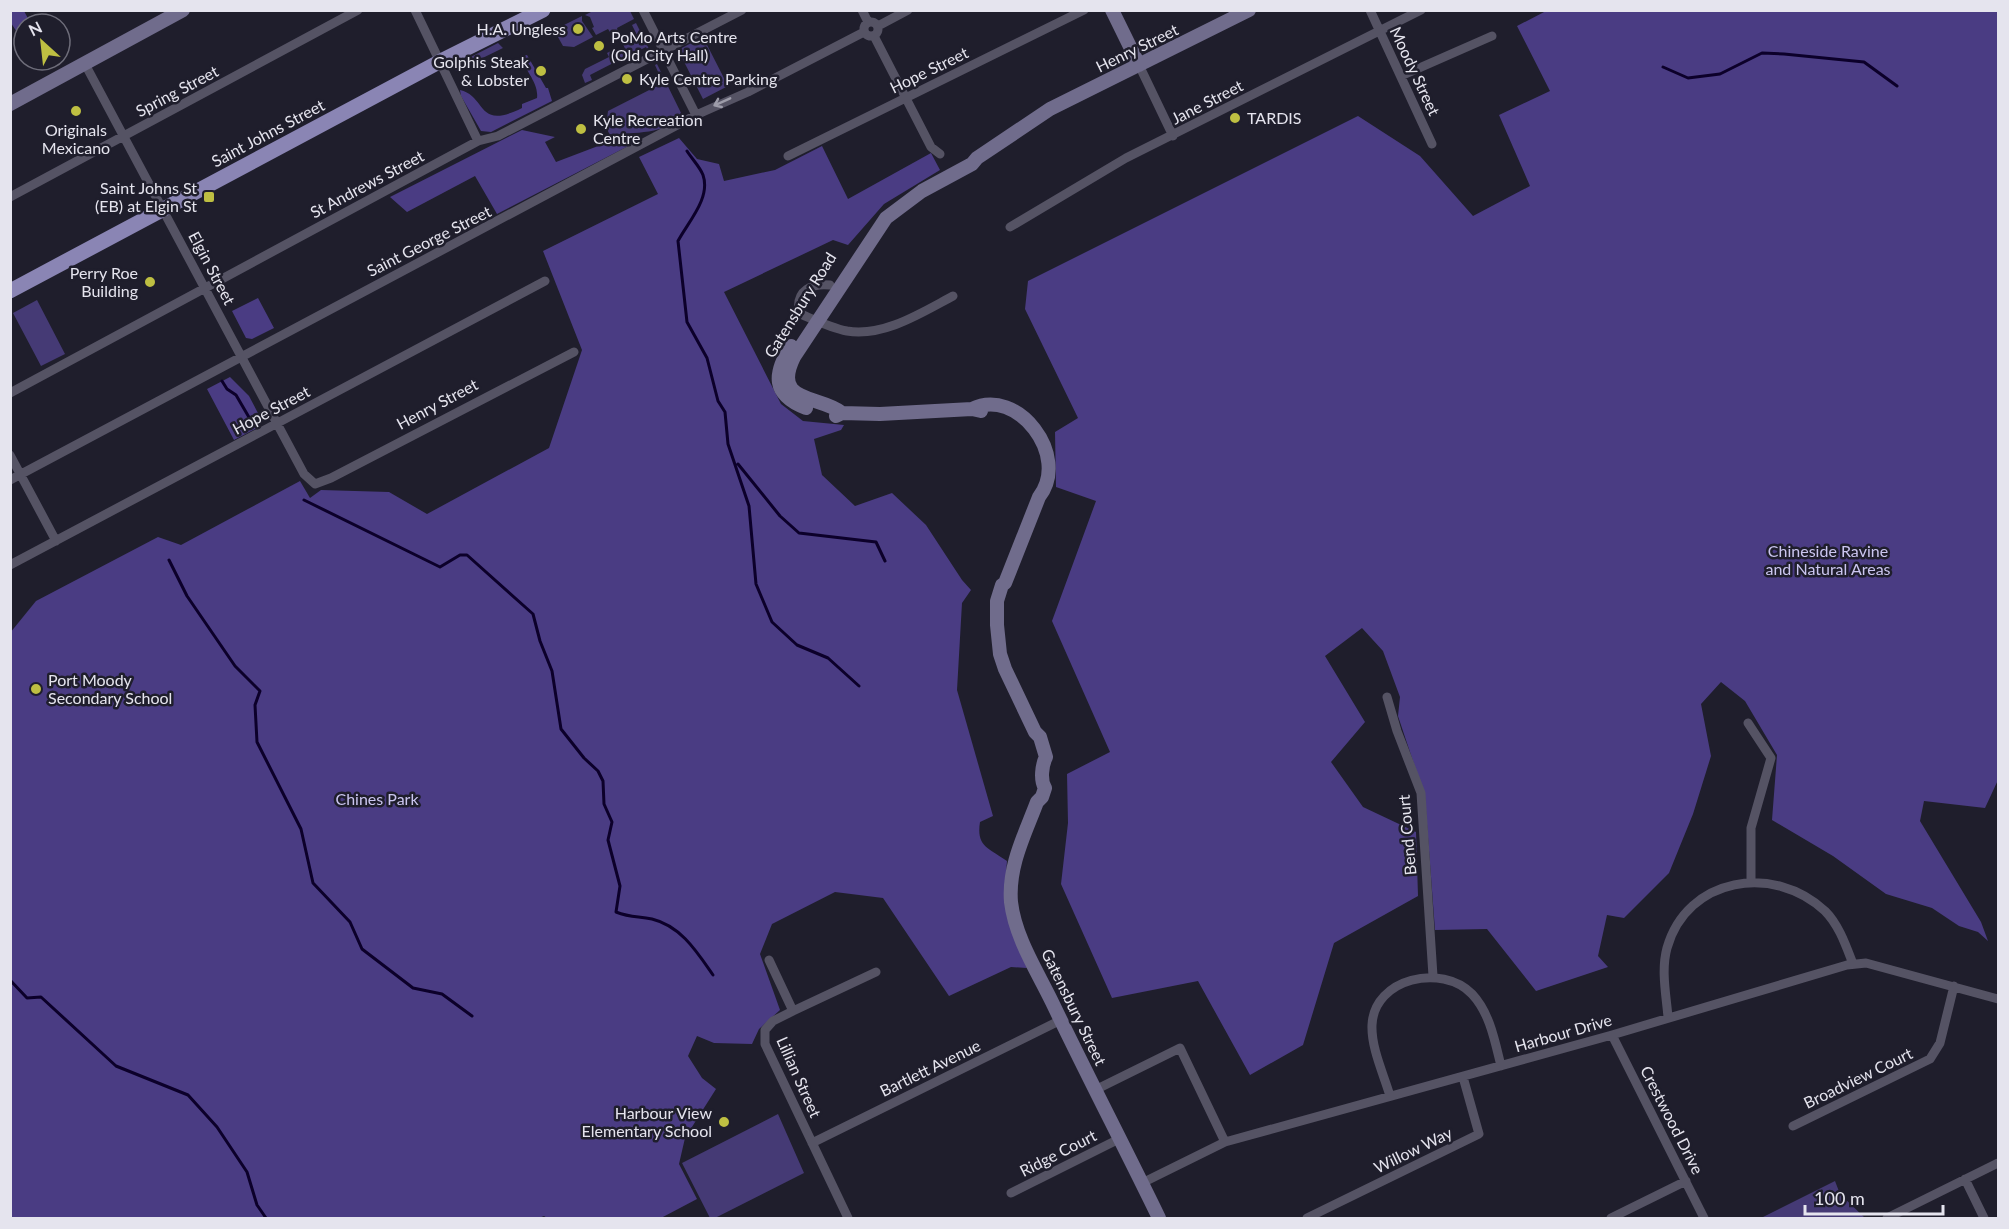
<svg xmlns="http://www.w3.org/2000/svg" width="2009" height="1229" font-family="Lato,sans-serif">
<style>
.green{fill:#453a75}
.forest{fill:#4a3c83}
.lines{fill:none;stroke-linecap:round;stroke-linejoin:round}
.stream{stroke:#0c002a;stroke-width:3}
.street{stroke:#555364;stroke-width:9}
.secondary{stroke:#706c8c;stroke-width:14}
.primary{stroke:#8a85b4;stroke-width:15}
.oneway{stroke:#9d9ca9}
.poi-dot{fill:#bebf42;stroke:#1f1e2c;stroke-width:2}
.labels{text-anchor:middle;stroke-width:5;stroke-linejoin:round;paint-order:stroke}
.poi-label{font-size:16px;fill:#e5e4ee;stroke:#1f1e2c;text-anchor:end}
.street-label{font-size:16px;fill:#e5e4ee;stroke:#1f1e2c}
.park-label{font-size:16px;fill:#cbc6f0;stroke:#1f1e2c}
</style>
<rect width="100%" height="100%" fill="#1f1e2c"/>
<path class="green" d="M 593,11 L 630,11 L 634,19 L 617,28 L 618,32 L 612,35 L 608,29 L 596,35 L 592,28 L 594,27 L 590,17 L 585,15 Z
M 582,16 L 582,21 L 593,37 L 574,47 L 563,46 L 554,30 Z
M 636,23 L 650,51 L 649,53 L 646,47 L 628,56 L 623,44 L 638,37 L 632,25 Z
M 703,37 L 728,86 L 703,99 L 678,50 Z
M 498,43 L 503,48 L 456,71 L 454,66 L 457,64 Z
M 615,49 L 617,53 L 622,51 L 625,57 L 590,75 L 592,80 L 585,83 L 582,75 L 585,69 L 609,57 L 607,53 Z
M 657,64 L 682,115 C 667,135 633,132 610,135 L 603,122 L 607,119 L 608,111 L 663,83 L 655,65 Z
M 37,300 L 65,354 L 41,366 L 13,313 Z
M 778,1114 L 804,1173 L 715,1218 L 710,1218 L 682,1163 Z
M 1835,1181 L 1840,1194 L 1865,1218 L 1761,1218 Z"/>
<path class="forest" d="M 10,11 L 24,11 L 31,24 L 24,24 L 24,43 L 11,23 Z
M 1546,11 L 1998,11 L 1998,780 L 1985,808 L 1924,801 L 1920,821 L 1981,922 L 1988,941 L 1978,932 L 1959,926 L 1932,908 L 1886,894 L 1833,856 L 1772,820 L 1777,755 L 1745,701 L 1721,682 L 1701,704 L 1711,756 L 1693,814 L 1669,873 L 1624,918 L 1607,915 L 1598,956 L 1608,967 L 1536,991 L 1487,929 L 1435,930 L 1425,797 L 1398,716 L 1400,697 L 1383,651 L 1362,628 L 1325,656 L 1365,722 L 1331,762 L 1363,807 L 1416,832 L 1418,896 L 1334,943 L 1303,1045 L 1250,1075 L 1198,981 L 1112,998 L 1061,884 L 1068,823 L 1067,774 L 1110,752 L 1052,621 L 1096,501 L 1056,487 L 1055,432 L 1078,418 L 1025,309 L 1028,281 L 1358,116 L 1420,156 L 1473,216 L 1530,186 L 1499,115 L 1550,91 L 1517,26 Z
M 527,55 L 546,88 L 548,88 L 552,101 L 491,132 L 481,131 L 461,96 L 460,90 C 487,96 476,131 522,108 L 522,104 L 537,98 C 539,81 523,71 523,56 Z
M 522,130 L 555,137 L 545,142 L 556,162 L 606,143 L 640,140 L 497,214 L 475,176 L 407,212 L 390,197 Z
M 679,138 L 697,159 L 719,164 L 724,181 L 775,170 L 822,146 L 848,199 L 931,153 L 940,170 L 884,204 L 848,245 L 833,240 L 724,292 L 781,404 L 803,421 L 844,425 L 841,430 L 814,439 L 822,475 L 855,506 L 892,493 L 926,525 L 962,580 L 971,590 L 962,603 L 957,690 L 993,816 L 980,822 C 976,847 989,848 1007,861 C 1003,904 1010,929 1027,968 L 1011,967 L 949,996 L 883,898 L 835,892 L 772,924 L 760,954 L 780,1010 L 759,1029 L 752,1044 L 714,1043 L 697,1036 L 688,1056 L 702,1078 L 716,1089 L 685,1138 L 679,1164 L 697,1199 L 661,1218 L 547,1218 L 544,1216 L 539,1218 L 11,1218 L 10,633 L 36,601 L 158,537 L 181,545 L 300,481 L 310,498 L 321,490 L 389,492 L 427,514 L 549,448 L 582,350 L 543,251 L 658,194 L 639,157 Z
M 258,298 L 274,328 L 252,339 L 246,338 L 232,311 Z
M 230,377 L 249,396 L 260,417 L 257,428 L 234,440 L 207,389 Z"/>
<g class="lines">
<path class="stream" d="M 1663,67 L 1688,78 L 1720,74 L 1762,53 L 1784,54 L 1864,62 L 1897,86
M 687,151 C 692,159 700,167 703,175 C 711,198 688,222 678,241 L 687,322 L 707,358 L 718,401 L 725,412 L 728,444 L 749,506 L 756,584 L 772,622 L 797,645 L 828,658 L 859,686
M 222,381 L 227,389 L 236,395 L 250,419
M 738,464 L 780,516 L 799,533 L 876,542 L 885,561
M 304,500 L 440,567 L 460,555 L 467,555 L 533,614 L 540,641 L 552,671 L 561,729 L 584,758 L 598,771 L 603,781 L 604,804 L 612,822 L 608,840 L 620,886 L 616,912 C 631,918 638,916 652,919 C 681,926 697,952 713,975
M 169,560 L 187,596 L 235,666 L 260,691 L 255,705 L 257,742 L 301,829 L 313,883 L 350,922 L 362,949 L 413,988 L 442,994 L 472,1016
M 10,980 L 27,998 L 41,997 L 116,1066 L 188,1095 L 217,1127 L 247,1172 L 257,1205 L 266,1218"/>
<path class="street" d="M 415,10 L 478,141
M 643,10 L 696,115
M 862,10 L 868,22
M 1370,10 L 1432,144
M864 29a7 7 0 1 1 14 0a7 7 0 1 1-14 0Z
M 878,26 L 908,10
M 874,36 L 931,147 L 940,154
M 85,64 L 304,474 L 315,484 L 331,478 L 574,352
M 1139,65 L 1173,136
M 1401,76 L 1492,36
M 788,156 L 1084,10
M 10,197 L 358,10
M 1010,227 L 1126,158 L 1421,10
M 830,285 C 812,283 796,290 799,311 L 803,315 C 817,321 832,328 847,331 C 884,337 921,313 953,296
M 10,393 L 478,141 L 498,136 L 742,10
M 10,455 L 56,541
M 10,480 L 696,115 L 748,92 L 864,32
M 10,565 L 545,281
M 1387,697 L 1397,731 L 1421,793 L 1433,976
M 1748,723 L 1771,758 L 1751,828 L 1751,881
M 769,960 L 793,1011 L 773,1021 L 765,1030 L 765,1044 L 848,1218
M 793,1011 L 876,972
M 1668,1017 C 1666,994 1661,970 1667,948 C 1687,877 1774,863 1825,911 C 1839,925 1846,946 1853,964
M 1612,1035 L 1704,1218
M 1095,1090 L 1180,1048 L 1225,1142
M 1390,1096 C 1384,1075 1371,1048 1372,1025 C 1374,978 1442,963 1472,994 C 1490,1013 1495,1042 1501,1066
M 1793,1126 L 1930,1059 L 1940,1043 L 1954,986
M 812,1143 L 1061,1020
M 1965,1179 L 1984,1218
M 1142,1183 L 1225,1142 L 1612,1035 L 1847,965 L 1866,963 L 1998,999
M 1011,1193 L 1119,1139
M 1307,1218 L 1479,1134 L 1463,1077
M 1611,1218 L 1686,1181
M 1887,1218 L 1998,1163"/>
<path class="secondary" d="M 1112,10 L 1139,65
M 10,104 L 183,10
M 791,346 C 773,374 772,395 806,408
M 972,409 C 1017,386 1071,456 1039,497 L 1005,583 L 1002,585 L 997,601 L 997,625 L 1000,654 L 1005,669 L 1035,732 L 1040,737 L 1046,757 C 1042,765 1040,780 1045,788 L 1042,797 L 1037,802 C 1025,834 1008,866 1011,902 C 1015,937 1037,971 1052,1002 C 1087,1075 1124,1146 1159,1218
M 842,413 C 820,395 771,404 794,357 L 886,218 L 922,191 L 972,164 L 977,158 L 1050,109 L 1249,10
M 836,416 L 842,413 L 880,414 L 972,409 L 981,411"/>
<path class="primary" d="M 10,291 L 439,62 L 543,10"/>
</g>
<defs><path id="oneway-shaft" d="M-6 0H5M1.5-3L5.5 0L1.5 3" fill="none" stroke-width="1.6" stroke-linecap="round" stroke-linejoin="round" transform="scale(1.5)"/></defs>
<use class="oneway" href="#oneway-shaft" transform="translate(722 102) rotate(156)"/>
<g class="poi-dot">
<circle cx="578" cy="29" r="6"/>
<circle cx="599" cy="46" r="6"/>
<circle cx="541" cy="71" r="6"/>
<circle cx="627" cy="79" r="6"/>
<circle cx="76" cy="111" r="6"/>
<circle cx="1235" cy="118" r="6"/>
<circle cx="581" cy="129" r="6"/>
<rect x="203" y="191" width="12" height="12" rx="3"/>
<circle cx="150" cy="282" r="6"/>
<circle cx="36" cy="689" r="6"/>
<circle cx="724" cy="1122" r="6"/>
</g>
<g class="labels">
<g class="poi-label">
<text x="566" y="35">H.A. Ungless</text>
<text x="611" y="43" text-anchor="start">PoMo Arts Centre<tspan x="611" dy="18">(Old City Hall)</tspan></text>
<text x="529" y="68">Golphis Steak<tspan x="529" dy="18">&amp; Lobster</tspan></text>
<text x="639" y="85" text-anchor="start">Kyle Centre Parking</text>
<text x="1247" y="124" text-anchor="start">TARDIS</text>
<text x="593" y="126" text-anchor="start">Kyle Recreation<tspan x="593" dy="18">Centre</tspan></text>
<text x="76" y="136" text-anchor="middle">Originals<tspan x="76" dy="18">Mexicano</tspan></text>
<text x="197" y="194">Saint Johns St<tspan x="197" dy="18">(EB) at Elgin St</tspan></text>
<text x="138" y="279">Perry Roe<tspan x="138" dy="18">Building</tspan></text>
<text x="48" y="686" text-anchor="start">Port Moody<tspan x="48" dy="18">Secondary School</tspan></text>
<text x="712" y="1119">Harbour View<tspan x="712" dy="18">Elementary School</tspan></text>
</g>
<g class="street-label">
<text transform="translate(1137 48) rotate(-26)" y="6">Henry Street</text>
<text transform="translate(929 70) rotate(-26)" y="6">Hope Street</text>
<text transform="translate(1415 71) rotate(65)" y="6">Moody Street</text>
<text transform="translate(177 91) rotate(-28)" y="6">Spring Street</text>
<text transform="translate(1207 102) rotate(-27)" y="6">Jane Street</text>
<text transform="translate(268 133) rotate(-28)" y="6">Saint Johns Street</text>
<text transform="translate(367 184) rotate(-28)" y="6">St Andrews Street</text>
<text transform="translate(429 241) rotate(-27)" y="6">Saint George Street</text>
<text transform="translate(212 268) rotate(62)" y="6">Elgin Street</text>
<text transform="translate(800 305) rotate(-58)" y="6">Gatensbury Road</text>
<text transform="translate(437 404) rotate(-28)" y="6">Henry Street</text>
<text transform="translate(271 410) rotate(-28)" y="6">Hope Street</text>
<text transform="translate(1407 835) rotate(-95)" y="6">Bend Court</text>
<text transform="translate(1074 1007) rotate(64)" y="6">Gatensbury Street</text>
<text transform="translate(1563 1033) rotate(-16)" y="6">Harbour Drive</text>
<text transform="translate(930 1068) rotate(-26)" y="6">Bartlett Avenue</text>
<text transform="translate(799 1077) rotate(66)" y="6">Lillian Street</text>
<text transform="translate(1858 1078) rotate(-26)" y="6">Broadview Court</text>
<text transform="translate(1672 1120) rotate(63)" y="6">Crestwood Drive</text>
<text transform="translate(1413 1150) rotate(-26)" y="6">Willow Way</text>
<text transform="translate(1058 1153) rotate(-27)" y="6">Ridge Court</text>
</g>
<g class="park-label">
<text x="1828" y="557">Chineside Ravine<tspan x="1828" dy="18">and Natural Areas</tspan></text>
<text x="377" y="805">Chines Park</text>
</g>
</g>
<rect width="2009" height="1229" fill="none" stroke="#e5e4ee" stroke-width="24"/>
<g transform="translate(42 42) rotate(333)"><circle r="28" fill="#1f1e2c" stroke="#6e6d7a" stroke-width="1.5"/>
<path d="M0-4.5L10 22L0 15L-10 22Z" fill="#bebf42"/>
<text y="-9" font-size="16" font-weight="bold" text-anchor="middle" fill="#e5e4ee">N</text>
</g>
<path d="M1805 1205v9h138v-9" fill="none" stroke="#e5e4ee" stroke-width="3"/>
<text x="1814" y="1205" font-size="18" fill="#e5e4ee" stroke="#1f1e2c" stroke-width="4.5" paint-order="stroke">100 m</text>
</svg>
